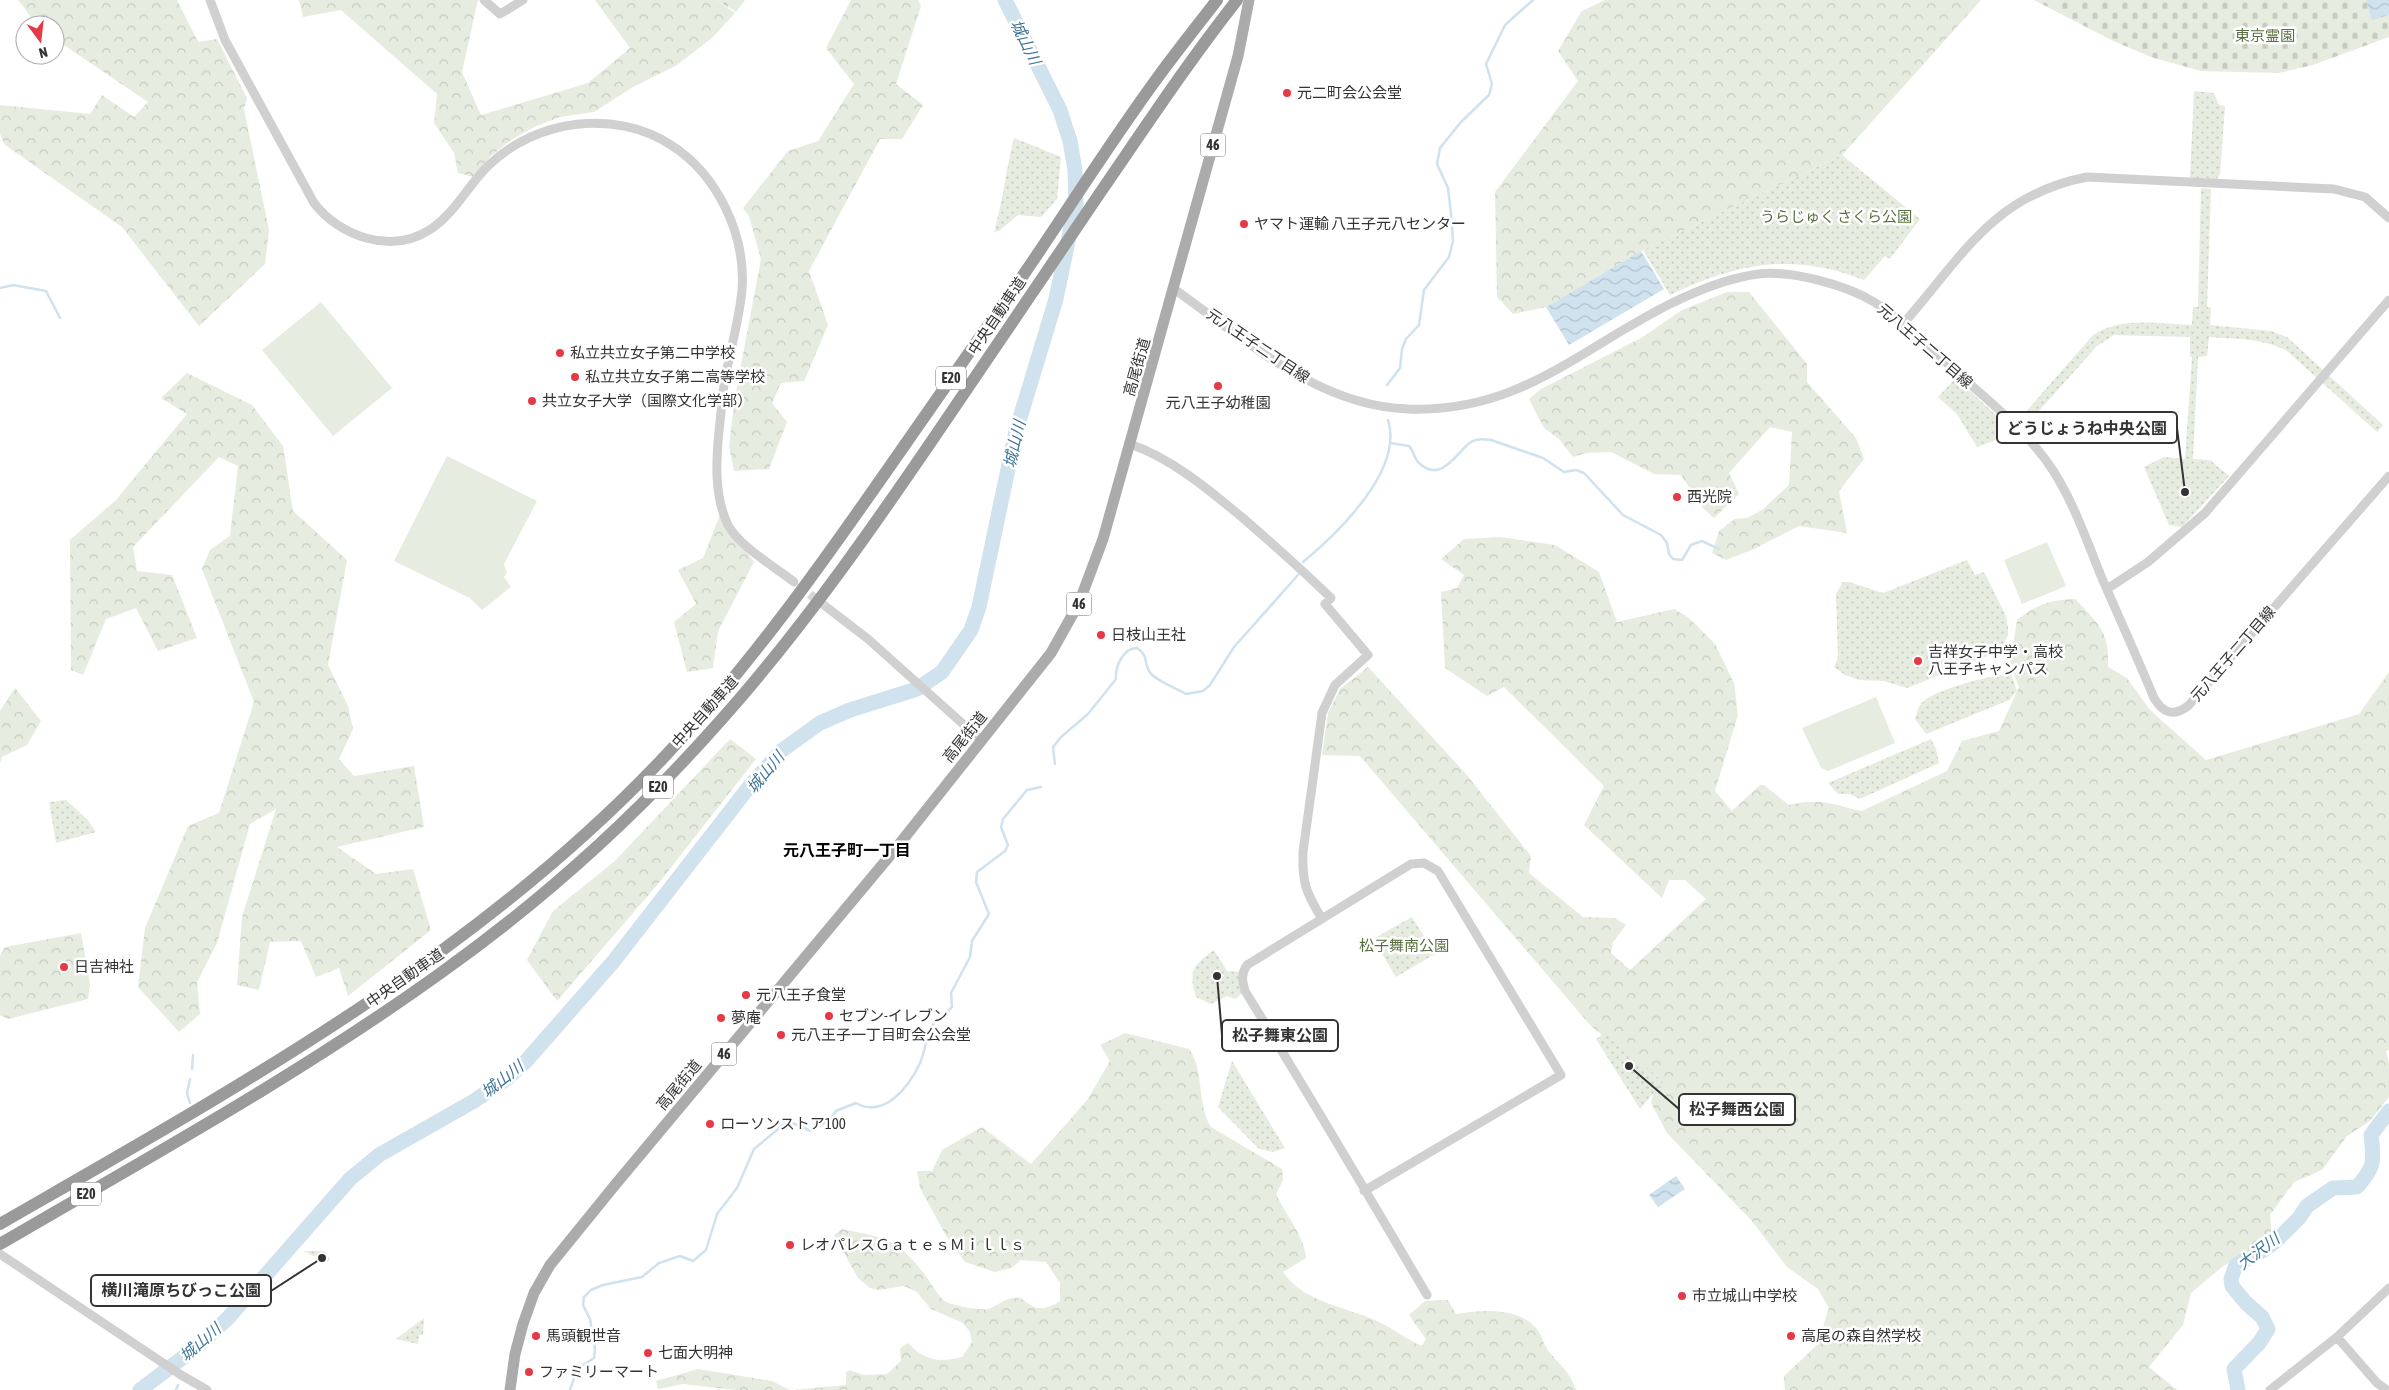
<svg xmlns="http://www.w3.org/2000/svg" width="2389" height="1390" font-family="'Asap Condensed','Noto Sans JP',sans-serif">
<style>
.grass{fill:#e6ecdf}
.forest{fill:url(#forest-crowns)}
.cemetery{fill:url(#cemetery-stones)}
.park{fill:url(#park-dots)}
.water{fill:url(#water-waves)}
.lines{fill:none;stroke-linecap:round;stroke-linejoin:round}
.stream{stroke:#cfe2ee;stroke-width:2.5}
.river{stroke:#cfe2ee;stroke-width:15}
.tertiary-tunnel{stroke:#d6d6d6;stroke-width:9;stroke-dasharray:9 4.5;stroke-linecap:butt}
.tertiary{stroke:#d0d0d0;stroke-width:9}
.primary{stroke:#ababab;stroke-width:11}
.motorway{stroke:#9a9a9a;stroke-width:12}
.poi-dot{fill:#e63946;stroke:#fff;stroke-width:2}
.labels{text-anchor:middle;stroke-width:5;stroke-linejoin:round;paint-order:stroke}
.shield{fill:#fff;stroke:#707070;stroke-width:1}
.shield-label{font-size:14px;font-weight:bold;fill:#333}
.park-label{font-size:15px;fill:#56703f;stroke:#fff}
.poi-label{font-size:15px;fill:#333;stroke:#fff;text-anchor:start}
.street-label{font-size:15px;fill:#333;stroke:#fff}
.water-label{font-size:16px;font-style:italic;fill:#3f7597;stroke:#fff}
.neighbourhood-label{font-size:16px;font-weight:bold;fill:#000;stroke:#fff}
.leader{fill:none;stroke:#333;stroke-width:2}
.callout-dot{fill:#333;stroke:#fff;stroke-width:2}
.callout{fill:#fff;stroke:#333;stroke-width:2}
.callout-label{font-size:16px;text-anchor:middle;font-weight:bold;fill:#333}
</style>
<defs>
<pattern id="forest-crowns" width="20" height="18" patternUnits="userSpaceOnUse" patternTransform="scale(1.25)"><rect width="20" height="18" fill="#e6ecdf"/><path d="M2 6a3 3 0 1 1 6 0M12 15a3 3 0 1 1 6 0" fill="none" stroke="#c6cbc0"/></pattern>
<pattern id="cemetery-stones" width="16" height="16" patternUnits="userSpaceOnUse" patternTransform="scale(1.25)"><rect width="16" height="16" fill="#e6ecdf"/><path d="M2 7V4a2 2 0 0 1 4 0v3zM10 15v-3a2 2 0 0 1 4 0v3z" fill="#c6cbc0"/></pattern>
<pattern id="park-dots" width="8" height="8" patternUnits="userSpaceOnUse" patternTransform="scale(1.25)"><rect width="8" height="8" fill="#e6ecdf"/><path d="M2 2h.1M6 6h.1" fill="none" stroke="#c6cbc0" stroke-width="1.8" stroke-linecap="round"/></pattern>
<pattern id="water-waves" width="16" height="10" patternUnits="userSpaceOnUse" patternTransform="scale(1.25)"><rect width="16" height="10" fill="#cfe2ee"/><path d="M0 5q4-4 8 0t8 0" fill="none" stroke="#b2c2cd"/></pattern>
</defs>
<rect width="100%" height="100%" fill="#fff"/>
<path class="grass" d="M 321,302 L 392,388 L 333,436 L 262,350 Z
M 447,456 L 537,501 L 504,564 L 507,573 L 504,577 L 511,587 L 482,610 L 470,598 L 394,561 Z
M 2047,542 L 2066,586 L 2022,604 L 2004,560 Z
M 1876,697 L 1895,743 L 1828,771 L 1821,768 L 1802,728 Z"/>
<path class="forest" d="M 18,0 L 177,0 L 198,42 L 217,39 L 247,98 L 244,109 L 269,230 L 265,264 L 199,326 L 122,227 L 5,145 L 0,134 L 0,105 L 90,114 L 102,95 L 134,117 L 148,102 L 55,39 L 55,25 L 37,25 Z
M 299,0 L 478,0 L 462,72 L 481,115 L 588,83 L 630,48 L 595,0 L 717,0 L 735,13 L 713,37 L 677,65 L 633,87 L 594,112 L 560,117 L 534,127 L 511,140 L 491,156 L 474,177 L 458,173 L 454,153 L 434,123 L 437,94 L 341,10 L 303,17 Z
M 851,0 L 918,0 L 921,6 L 896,84 L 923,105 L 902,139 L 880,139 L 809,271 L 828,325 L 804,381 L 781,383 L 772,403 L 787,422 L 769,469 L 734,471 L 729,446 L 735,397 L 761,259 L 749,216 L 743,208 L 788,151 L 818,141 L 854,84 L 826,48 Z
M 1605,0 L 1981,0 L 1842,155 L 1643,250 L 1546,307 L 1513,314 L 1497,297 L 1495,192 L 1578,81 L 1558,51 L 1582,11 Z
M 1727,292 L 1749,292 L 1807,364 L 1807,382 L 1856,438 L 1864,459 L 1839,491 L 1847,533 L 1799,526 L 1754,549 L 1726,560 L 1712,553 L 1719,531 L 1735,519 L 1747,518 L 1762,510 L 1789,485 L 1792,432 L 1770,427 L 1729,473 L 1739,494 L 1714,518 L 1703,508 L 1681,475 L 1654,474 L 1611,452 L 1586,453 L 1573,457 L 1559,439 L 1544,428 L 1529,399 L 1541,389 L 1641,338 L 1682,310 Z
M 187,373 L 252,405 L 283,446 L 293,511 L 347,560 L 328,665 L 348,706 L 353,729 L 339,759 L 354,776 L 414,766 L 424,827 L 337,847 L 376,874 L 413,869 L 431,930 L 348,996 L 339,968 L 316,977 L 301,941 L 270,942 L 259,990 L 237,985 L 242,917 L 276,809 L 250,824 L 217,943 L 197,982 L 200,1014 L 179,1032 L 138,987 L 145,928 L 188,826 L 219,813 L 254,702 L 202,569 L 210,550 L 230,536 L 238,466 L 219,457 L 133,547 L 137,571 L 172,575 L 197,638 L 158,651 L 136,608 L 106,619 L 83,675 L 71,670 L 70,540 L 116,500 L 187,414 L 161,398 Z
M 720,515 L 754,562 L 718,631 L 713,668 L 687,672 L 674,622 L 696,604 L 678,570 L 703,558 Z
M 1500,537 L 1555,545 L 1599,572 L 1617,622 L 1674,609 L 1689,618 L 1715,644 L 1734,683 L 1738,715 L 1715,791 L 1732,811 L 1760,785 L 1764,785 L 1789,805 C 1820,797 1833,805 1862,811 L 1947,771 L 1962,741 L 1999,731 L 2019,687 L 2010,664 L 2017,620 C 2038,604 2049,600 2075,599 C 2098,623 2110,632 2108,667 L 2127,678 L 2150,710 L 2206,760 L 2359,714 L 2389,672 L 2389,1050 L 2386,1051 L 2389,1063 L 2389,1097 L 2370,1121 L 2347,1136 L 2322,1170 L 2294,1182 L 2270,1215 L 2272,1236 L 2222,1267 L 2191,1293 L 2183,1325 L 2149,1367 L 2177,1390 L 1785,1390 L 1784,1376 L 1817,1345 L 1829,1308 L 1818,1289 L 1787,1267 L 1752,1221 L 1667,1133 L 1651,1103 L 1656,1080 L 1590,1025 L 1360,756 L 1322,755 L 1328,713 L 1340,689 L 1368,667 L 1466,774 L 1531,856 L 1529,873 L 1583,917 L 1615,918 L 1626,925 L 1613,942 L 1611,953 L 1630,970 L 1706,899 L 1685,880 L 1669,880 L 1662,898 L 1584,825 L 1604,786 L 1504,687 L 1487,696 L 1445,668 L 1441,592 L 1457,588 L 1464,575 L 1441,559 L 1464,539 Z
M 15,688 L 41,721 L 27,745 L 2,757 L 0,764 L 0,711 Z
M 730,739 L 756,759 L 658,884 L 557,1001 L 527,960 L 553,911 L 615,861 Z
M 81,933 L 90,984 L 88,999 L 8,1019 L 0,1015 L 0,956 L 5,947 Z
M 1125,1033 L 1189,1049 C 1205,1071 1196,1103 1211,1127 L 1282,1169 L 1283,1180 L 1276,1194 C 1286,1216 1304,1235 1306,1258 L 1283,1272 C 1305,1305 1353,1307 1385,1325 C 1398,1332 1408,1340 1422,1346 L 1426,1339 L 1409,1315 L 1425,1301 L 1448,1300 L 1456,1314 C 1482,1309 1523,1307 1539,1332 C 1543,1338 1544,1347 1550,1353 C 1562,1367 1569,1371 1576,1390 L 793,1390 L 846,1385 L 846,1372 L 850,1370 L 863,1375 L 887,1374 L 901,1361 L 900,1348 L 908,1343 C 925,1361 938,1363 962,1357 L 972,1342 L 970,1332 L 963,1323 L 931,1309 L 917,1292 L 904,1286 L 879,1290 L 870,1288 L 858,1278 L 834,1235 L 842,1229 C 885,1238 897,1238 925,1275 C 931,1283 938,1297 946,1302 C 952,1305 981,1311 988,1309 C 998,1306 1007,1296 1019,1298 C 1024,1299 1027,1304 1032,1306 C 1041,1311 1053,1306 1060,1301 L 1060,1283 L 1046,1262 L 1021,1260 L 1011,1268 L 995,1272 L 965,1262 L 945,1234 L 920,1188 L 917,1171 L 932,1171 L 942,1150 L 982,1127 L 1031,1164 L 1088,1099 L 1110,1061 L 1100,1045 Z
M 698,1369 L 772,1381 L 790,1390 L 736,1390 L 683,1384 L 658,1389 L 656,1381 Z"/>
<path class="cemetery" d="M 717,0 L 745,0 L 736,12 Z
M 2034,0 L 2389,0 L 2389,37 L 2313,65 L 2279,73 L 2201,71 L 2151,57 L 2111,40 Z"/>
<path class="park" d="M 2194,91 L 2214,93 L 2219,105 L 2225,106 L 2220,174 L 2217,179 L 2190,178 Z
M 1014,138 L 1061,157 L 1057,199 L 1041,217 L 1018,215 L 999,231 L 994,232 C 1003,201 1006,169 1014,138 Z
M 1842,155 L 1920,219 L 1890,259 L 1885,256 L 1864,280 C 1792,252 1738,263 1670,295 L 1643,250 Z
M 2201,188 L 2211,189 L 2207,307 L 2211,308 L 2210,325 L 2271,331 L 2287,337 L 2383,425 L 2377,432 L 2287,351 C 2263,338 2236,339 2209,337 L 2207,356 L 2198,357 L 2193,459 L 2210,460 L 2229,476 L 2182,527 L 2169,525 L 2144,467 L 2164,457 L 2185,459 L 2192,357 L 2190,356 L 2190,337 L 2114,335 L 2097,346 L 2029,422 L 2023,415 L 2093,335 C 2121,316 2160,324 2192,325 L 2193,307 L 2198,307 Z
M 1956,378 L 2015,433 L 1977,447 L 1957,414 L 1938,397 Z
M 1967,560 L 1975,575 L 1984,572 L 2006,616 L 2008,628 L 2008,635 L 2000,651 L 1907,688 L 1884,681 L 1860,680 L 1845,675 L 1834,667 L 1838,658 L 1836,594 L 1843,582 L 1849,582 L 1883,593 Z
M 2011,674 L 2017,691 L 2009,700 L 1926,734 L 1915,719 C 1916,715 1918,709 1920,705 C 1932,689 1992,675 2011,674 Z
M 1931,739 L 1936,749 L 1939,763 L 1860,799 L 1850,794 L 1838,794 L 1828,783 Z
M 66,800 L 87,819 L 96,832 L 56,843 L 49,802 Z
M 1412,917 L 1435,954 L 1396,977 L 1373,939 Z
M 1214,950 L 1227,971 L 1243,972 L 1245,991 L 1235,999 L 1227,996 L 1211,1004 L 1196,997 C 1188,971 1193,965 1214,950 Z
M 1603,1034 L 1617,1042 L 1663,1082 L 1640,1109 L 1596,1039 Z
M 1232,1061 L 1285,1148 L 1273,1152 L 1259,1149 L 1218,1107 Z
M 303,1251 L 325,1251 L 330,1260 L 327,1262 Z
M 424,1318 L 423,1335 L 419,1335 L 418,1344 L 396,1339 Z"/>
<path class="water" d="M 2366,0 L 2389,0 L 2389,15 L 2372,20 Z
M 1641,251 L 1664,289 L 1569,345 L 1546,307 Z
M 1676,1176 L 1685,1189 L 1658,1207 L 1649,1195 Z"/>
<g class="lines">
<path class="stream" d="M 0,288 L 13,285 L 46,291 L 60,318
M 1387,385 L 1400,368 L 1402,349 L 1406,339 L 1419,325 L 1424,290 L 1449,257 L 1453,241 L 1451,214 L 1448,188 L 1437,164 L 1440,148 L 1461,122 L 1489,95 L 1492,84 L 1486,64 L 1505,25 L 1533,0
M 1390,443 L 1409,446 C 1414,451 1414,459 1419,463 C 1442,485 1458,450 1471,442 C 1477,438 1485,439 1491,440 L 1543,458 L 1564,472 L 1576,470 L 1584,473 L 1623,515 L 1661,535 L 1667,543 L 1669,554 L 1673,559 L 1682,560 L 1691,545 L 1702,541 L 1719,549
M 1303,562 C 1337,534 1404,470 1388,420
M 1055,764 L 1053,747 L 1061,737 L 1088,714 L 1116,679 C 1115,667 1123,648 1137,648 C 1149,656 1143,660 1149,671 C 1155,681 1176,688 1186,694 L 1203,691 L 1210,685 L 1234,647 L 1298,575
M 192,1069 L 193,1055
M 190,1103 L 187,1093 L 190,1079
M 176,1390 L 178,1385
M 570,1390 L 577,1369 L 594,1358 L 595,1349 L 590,1319 L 583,1305 L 584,1297 L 591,1290 L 603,1285 L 642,1277 L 659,1263 L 680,1256 L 693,1261 L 706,1250 L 717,1214 L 737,1188 L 754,1149 L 788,1121 L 811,1131 L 831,1119 L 836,1111 L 856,1103 C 884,1119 909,1087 920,1063 C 925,1052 926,1037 932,1026 C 936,1019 946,1013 952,1007 L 951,993 L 970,957 L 972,941 L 989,914 L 976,882 L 977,872 L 1005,851 L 1008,845 L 1001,827 L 1003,819 L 1027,790 L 1041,787"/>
<path class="river" d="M 140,1390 L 197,1347 L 228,1318 L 350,1179 L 379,1155 L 474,1101 L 508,1078 L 527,1060 L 613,962 L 749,787 L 781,751 L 820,723 L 850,710 L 917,689 L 942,672 L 971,630 L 979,607 L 1016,431 L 1056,299 L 1076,203 L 1075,170 L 1070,141 L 1060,110 L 1005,0
M 2238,1390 L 2234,1369 L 2260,1342 L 2268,1329 L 2262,1317 L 2246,1303 L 2232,1286 L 2231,1279 L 2236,1265 L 2264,1250 L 2276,1241 L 2299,1218 L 2307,1206 L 2333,1188 L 2357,1187 C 2375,1167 2374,1162 2371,1135 L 2389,1111"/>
<path class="tertiary-tunnel" d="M 799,586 L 829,609"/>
<path class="tertiary" d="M 210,0 L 225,40 L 314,203 C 340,237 392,255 431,229 C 456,212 468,185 489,165 C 537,119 615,109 671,145 C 718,175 746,235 742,290 C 739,322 729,354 724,385 C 722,400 721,415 719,431 C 716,461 714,496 728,525 C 739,546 775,567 794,582
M 484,0 L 500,14 L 523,0
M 1174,289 C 1245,339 1317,406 1408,409 C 1518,413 1577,351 1668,305 C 1696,291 1728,278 1758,274 C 1792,270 1846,285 1874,302 C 1906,322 1933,351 1961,376 C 1994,406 2030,434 2054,472 C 2074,504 2087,541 2101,576 C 2119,617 2137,657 2154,698 C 2163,713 2173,717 2188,706 L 2389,476
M 1903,324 C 1962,257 1993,195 2087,177 L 2334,189 L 2365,197 L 2389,218
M 1130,444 C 1173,459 1209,490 1244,519 C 1274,545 1303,571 1331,598 L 1325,604 L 1368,655 L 1335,685 L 1322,713 L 1303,852 C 1302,884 1306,892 1322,919
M 2107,589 L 2148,562 L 2205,513 L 2389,300
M 829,609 L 868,639 L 982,741
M 1364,1191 L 1561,1075 L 1438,871 L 1424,863 L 1411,864 L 1247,965 C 1241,974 1242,980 1245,991 C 1307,1091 1367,1193 1427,1295
M 0,1254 L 181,1375 L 207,1390
M 2337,1337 L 2377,1383 L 2387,1390
M 2270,1390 L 2337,1337 L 2389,1288"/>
<path class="primary" d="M 510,1390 L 515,1354 L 523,1324 L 534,1293 L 550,1265 L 615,1185 L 893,852 L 1051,653 L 1079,603 L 1103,539 L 1238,56 L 1249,0"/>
<path class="motorway" d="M 0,1224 C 236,1088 479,955 667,754 C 750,665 819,568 888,469 C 933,404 979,339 1024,274 C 1069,208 1111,141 1158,77 C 1177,51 1197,26 1217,0
M 0,1244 C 149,1157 302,1073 442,972 C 543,900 639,813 721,720 C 804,627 876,523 946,420 C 998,343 1050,267 1102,190 C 1146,126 1189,61 1237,0"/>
</g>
<g class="poi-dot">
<circle cx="1287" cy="93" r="5"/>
<circle cx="1244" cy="224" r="5"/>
<circle cx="560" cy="353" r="5"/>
<circle cx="575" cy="377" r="5"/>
<circle cx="1218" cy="386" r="5"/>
<circle cx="532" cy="401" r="5"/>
<circle cx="1677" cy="497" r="5"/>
<circle cx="1101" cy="635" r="5"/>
<circle cx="1918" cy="661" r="5"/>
<circle cx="64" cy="967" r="5"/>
<circle cx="746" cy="995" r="5"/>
<circle cx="829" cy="1016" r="5"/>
<circle cx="721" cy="1018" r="5"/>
<circle cx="781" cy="1035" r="5"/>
<circle cx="710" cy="1124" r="5"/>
<circle cx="790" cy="1245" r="5"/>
<circle cx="1682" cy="1296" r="5"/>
<circle cx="536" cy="1336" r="5"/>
<circle cx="1791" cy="1336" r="5"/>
<circle cx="648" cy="1353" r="5"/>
<circle cx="529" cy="1372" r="5"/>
</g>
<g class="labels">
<g class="shield">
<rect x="1200.5" y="133.5" width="25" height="23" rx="4"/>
<rect x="936" y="366.5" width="30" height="23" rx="4"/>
<rect x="1066.5" y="592.5" width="25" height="23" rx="4"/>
<rect x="643" y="775.5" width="30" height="23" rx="4"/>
<rect x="711.5" y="1042.5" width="25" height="23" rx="4"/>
<rect x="71" y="1182.5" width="30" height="23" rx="4"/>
</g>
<g class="shield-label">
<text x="1213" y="150">46</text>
<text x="951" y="383">E20</text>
<text x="1079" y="609">46</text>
<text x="658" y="792">E20</text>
<text x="724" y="1059">46</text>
<text x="86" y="1199">E20</text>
</g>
<g class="park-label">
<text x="2265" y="41">東京霊園</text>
<text x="1836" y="222">うらじゅく さくら公園</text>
<text x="1404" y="951">松子舞南公園</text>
</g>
<g class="poi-label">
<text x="1297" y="98">元二町会公会堂</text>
<text x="1254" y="229">ヤマト運輸 八王子元八センター</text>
<text x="570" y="358">私立共立女子第二中学校</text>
<text x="585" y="382">私立共立女子第二高等学校</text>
<text x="542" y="406">共立女子大学（国際文化学部）</text>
<text x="1218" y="408" text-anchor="middle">元八王子幼稚園</text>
<text x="1687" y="502">西光院</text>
<text x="1111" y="640">日枝山王社</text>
<text x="1928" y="657">吉祥女子中学・高校<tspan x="1928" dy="17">八王子キャンパス</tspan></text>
<text x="74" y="972">日吉神社</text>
<text x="756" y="1000">元八王子食堂</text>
<text x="839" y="1021">セブン-イレブン</text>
<text x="731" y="1023">夢庵</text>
<text x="791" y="1040">元八王子一丁目町会公会堂</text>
<text x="720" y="1129">ローソンストア100</text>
<text x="800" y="1250">レオパレスＧａｔｅｓＭｉｌｌｓ</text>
<text x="1692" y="1301">市立城山中学校</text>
<text x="546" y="1341">馬頭観世音</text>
<text x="1801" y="1341">高尾の森自然学校</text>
<text x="658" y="1358">七面大明神</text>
<text x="539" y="1377">ファミリーマート</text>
</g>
<g class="street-label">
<text transform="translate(997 316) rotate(-56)" y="5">中央自動車道</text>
<text transform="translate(1258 346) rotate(34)" y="5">元八王子二丁目線</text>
<text transform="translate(1925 346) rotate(41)" y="5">元八王子二丁目線</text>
<text transform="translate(1137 367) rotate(-74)" y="5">高尾街道</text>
<text transform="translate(2233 654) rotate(-49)" y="5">元八王子二丁目線</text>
<text transform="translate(705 712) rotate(-48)" y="5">中央自動車道</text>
<text transform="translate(965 737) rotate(-51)" y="5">高尾街道</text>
<text transform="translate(405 978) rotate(-35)" y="5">中央自動車道</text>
<text transform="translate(679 1085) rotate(-50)" y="5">高尾街道</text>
</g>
<g class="water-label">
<text transform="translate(1026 42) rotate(64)" y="6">城山川</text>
<text transform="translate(1014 444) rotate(-77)" y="6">城山川</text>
<text transform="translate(765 772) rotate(-50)" y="6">城山川</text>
<text transform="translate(502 1079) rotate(-38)" y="6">城山川</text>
<text transform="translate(2258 1251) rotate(-37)" y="6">大沢川</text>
<text transform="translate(200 1342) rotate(-41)" y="6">城山川</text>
</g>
<g class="neighbourhood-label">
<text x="847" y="856">元八王子町一丁目</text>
</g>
</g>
<path class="leader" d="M2185 492L2177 428M1217 976L1222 1035M1629 1066L1679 1109M322 1258L271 1291"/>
<g class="callout-dot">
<circle cx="2185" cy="492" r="5"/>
<circle cx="1217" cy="976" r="5"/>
<circle cx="1629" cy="1066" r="5"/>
<circle cx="322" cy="1258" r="5"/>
</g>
<g class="callout">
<rect x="1997" y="412" width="180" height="31" rx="5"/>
<rect x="1222" y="1020" width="116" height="31" rx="5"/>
<rect x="1679" y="1094" width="116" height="31" rx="5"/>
<rect x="91" y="1275" width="180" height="31" rx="5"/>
</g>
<g class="callout-label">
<text x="2087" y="434">どうじょうね中央公園</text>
<text x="1280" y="1041">松子舞東公園</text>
<text x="1737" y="1115">松子舞西公園</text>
<text x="181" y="1296">横川滝原ちびっこ公園</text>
</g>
<g transform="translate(40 40) rotate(165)"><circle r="24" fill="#ffffff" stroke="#adadad"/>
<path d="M0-4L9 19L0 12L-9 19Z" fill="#e63946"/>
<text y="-8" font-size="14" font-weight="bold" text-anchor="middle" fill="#333333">N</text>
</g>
</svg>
